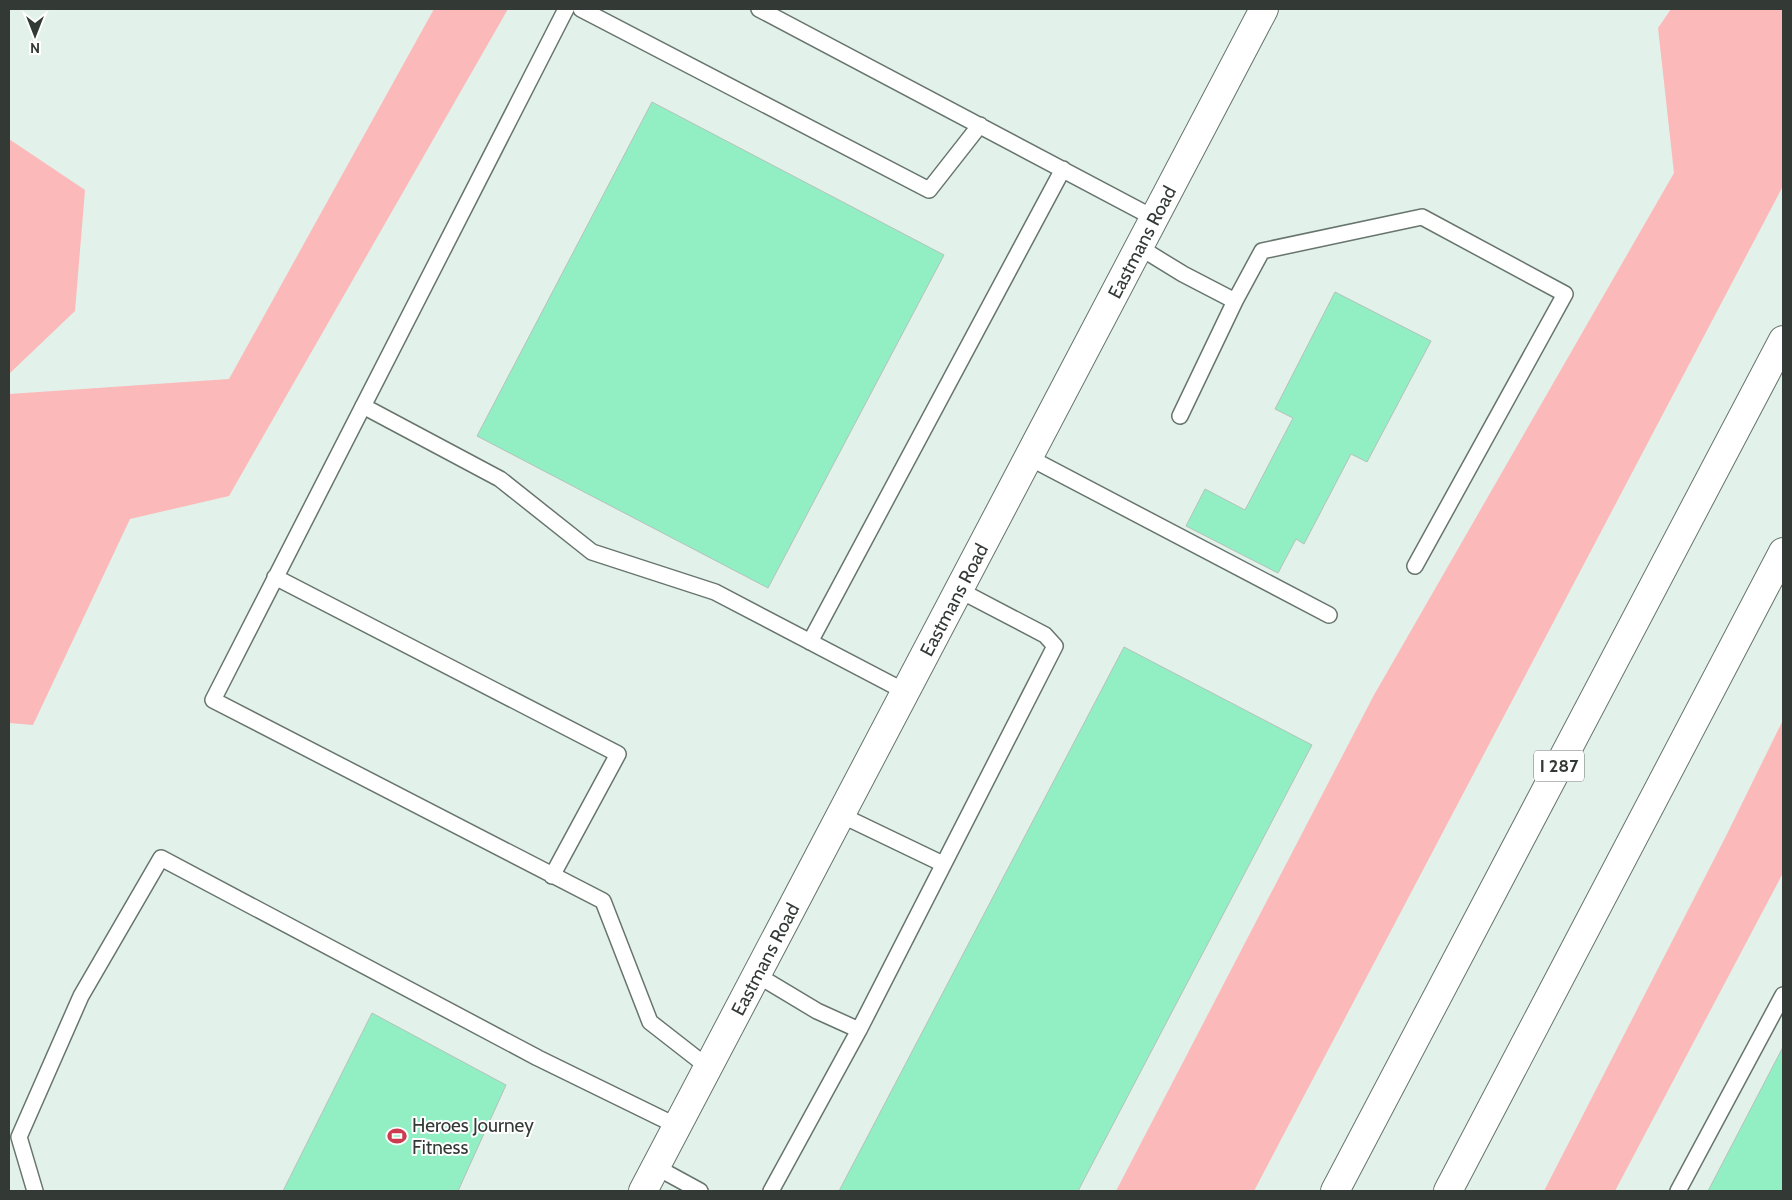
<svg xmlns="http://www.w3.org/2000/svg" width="1792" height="1200" font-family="Cabin,sans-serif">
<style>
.green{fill:#fcb9ba}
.building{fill:#92efc3;stroke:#b3c2ba}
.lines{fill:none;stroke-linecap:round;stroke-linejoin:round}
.lane-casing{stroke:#67756d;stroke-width:18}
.street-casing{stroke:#67756d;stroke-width:30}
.highway-casing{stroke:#67756d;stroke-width:30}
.lane{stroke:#fff;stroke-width:15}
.street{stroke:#fff;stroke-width:28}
.highway{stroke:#fff;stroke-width:28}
.labels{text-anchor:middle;stroke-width:4;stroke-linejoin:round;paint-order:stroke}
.shield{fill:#fff;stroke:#707572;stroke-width:1}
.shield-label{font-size:18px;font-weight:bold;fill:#333a36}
.street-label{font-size:19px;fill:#333a36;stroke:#fff}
.poi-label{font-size:19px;fill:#333a36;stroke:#fff;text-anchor:start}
</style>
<rect width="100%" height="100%" fill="#e2f2ea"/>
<path class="green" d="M 434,9 L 508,9 L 229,496 L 130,519 L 33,725 L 9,723 L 9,394 L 229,379 Z
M 1671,9 L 1783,9 L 1783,186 L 1254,1191 L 1116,1191 L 1374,695 L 1674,173 L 1658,28 Z
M 9,139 L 85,190 L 75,311 L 9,374 Z
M 1783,720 L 1783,873 L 1615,1191 L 1544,1191 L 1726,836 Z"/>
<path class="building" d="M 652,102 L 944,255 L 768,588 L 477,436 Z
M 1335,292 L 1431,341 L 1367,462 L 1351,454 L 1304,544 L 1296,539 L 1278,573 L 1186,526 L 1205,489 L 1245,510 L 1293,418 L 1275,409 Z
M 1124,647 L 1312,745 L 1078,1191 L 839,1191 Z
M 372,1013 L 506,1085 L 458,1191 L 283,1191 Z
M 1783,1047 L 1783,1191 L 1708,1191 Z"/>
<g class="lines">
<g class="lane-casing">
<path id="lane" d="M 566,9 L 213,700 L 603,901 L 650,1022 L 709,1068
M 581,9 L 929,190 L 980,125
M 759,9 L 1154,218
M 1139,247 L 1183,274 L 1235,301 L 1180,416
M 1235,301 L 1262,251 L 1422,217 L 1565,294 L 1415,566
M 363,406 L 500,479 L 592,552 L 715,592 L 906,692
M 1028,457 L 1329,615
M 275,577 L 618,754 L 552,876
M 810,642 L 1063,169
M 841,815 L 943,864
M 757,975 L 817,1011 L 859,1030
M 656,1167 L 700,1191
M 35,1191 L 19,1137 L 81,996 L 161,858 L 538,1058 L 677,1126
M 771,1191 L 859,1030 L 1055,646 L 1045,635 L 959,590
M 1678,1191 L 1783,995"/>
</g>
<g class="street-casing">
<g id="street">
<path id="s1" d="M 643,1191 L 1264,9"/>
</g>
</g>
<g class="highway-casing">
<path id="highway" d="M 1335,1191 L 1783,340
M 1448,1191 L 1783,552"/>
</g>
<use href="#lane" class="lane"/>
<use href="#street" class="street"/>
<use href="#highway" class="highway"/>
</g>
<defs>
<g id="stadium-bare" transform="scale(1.5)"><path d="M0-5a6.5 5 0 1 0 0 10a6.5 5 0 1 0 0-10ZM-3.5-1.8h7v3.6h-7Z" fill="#cc3c4e" stroke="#fff" stroke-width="2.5" paint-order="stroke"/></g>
</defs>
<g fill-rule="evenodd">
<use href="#stadium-bare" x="397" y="1136"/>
</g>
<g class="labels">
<rect class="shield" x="1534" y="750.5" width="50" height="31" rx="4"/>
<g class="shield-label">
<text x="1559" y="772">I 287</text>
</g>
<g class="street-label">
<text dy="7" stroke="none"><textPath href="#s1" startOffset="1072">Eastmans Road</textPath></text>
<text dy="7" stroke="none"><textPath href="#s1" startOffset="668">Eastmans Road</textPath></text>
<text dy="7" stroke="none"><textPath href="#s1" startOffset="262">Eastmans Road</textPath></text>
</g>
<g class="poi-label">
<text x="412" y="1132">Heroes Journey<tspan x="412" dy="22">Fitness</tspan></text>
</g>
</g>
<rect width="1792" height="1200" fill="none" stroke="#333a36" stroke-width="20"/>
<g transform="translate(35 35) rotate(180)" stroke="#ffffff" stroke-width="4" paint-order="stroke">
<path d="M0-4L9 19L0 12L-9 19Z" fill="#333a36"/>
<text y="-8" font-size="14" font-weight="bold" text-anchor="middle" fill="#333a36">N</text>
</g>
</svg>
